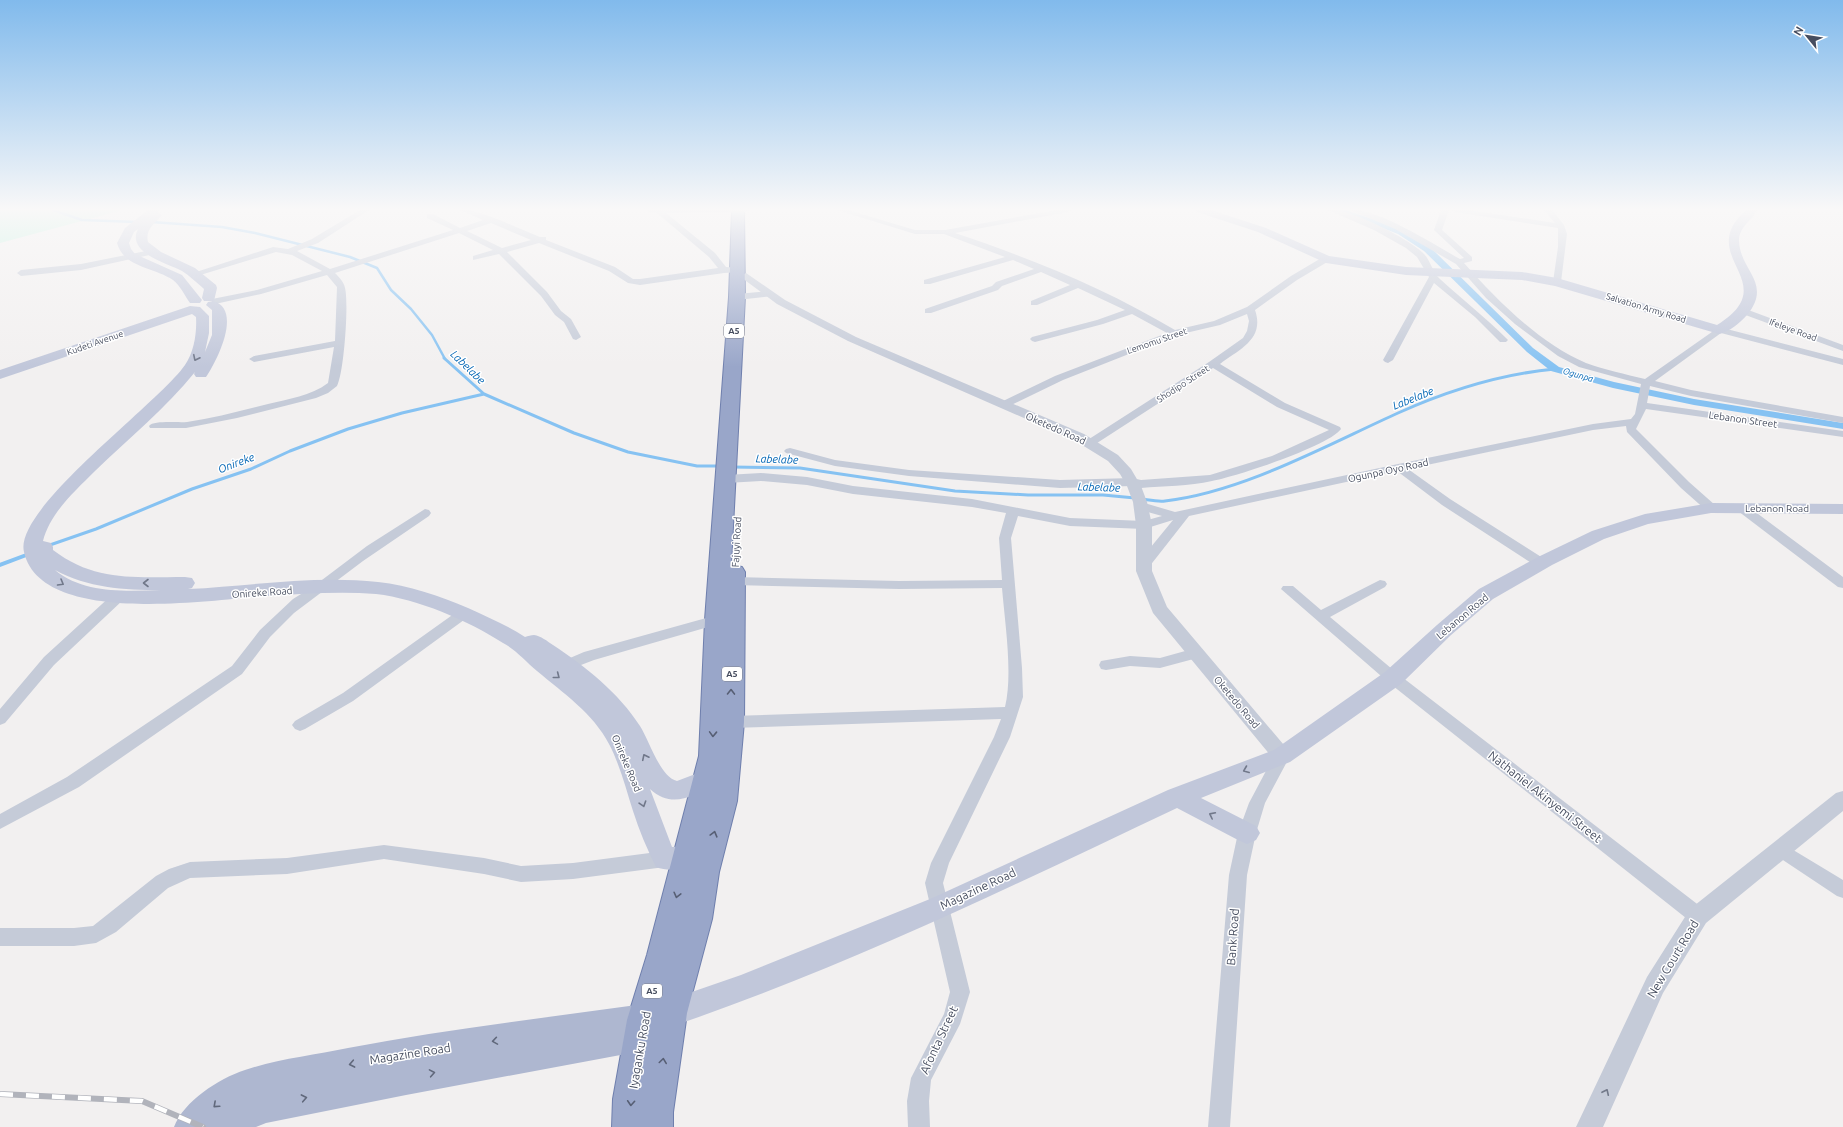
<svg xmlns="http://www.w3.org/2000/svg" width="1843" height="1127" font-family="Ubuntu,sans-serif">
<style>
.green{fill:#bcf2de}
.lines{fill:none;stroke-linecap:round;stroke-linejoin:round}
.stream-far2{stroke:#86c2f2;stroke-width:2.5}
.stream-far1{stroke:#86c2f2;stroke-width:3}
.stream{stroke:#86c2f2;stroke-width:4}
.canal{fill:#86c2f2;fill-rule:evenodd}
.trunk-casing{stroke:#6f7fad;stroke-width:2}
.minor{fill:#c5cbd8;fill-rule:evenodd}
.tertiary{fill:#c5cbd8;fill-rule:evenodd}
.secondary{fill:#c1c7da;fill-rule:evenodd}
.primary{fill:#aeb7d0;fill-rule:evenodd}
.trunk{fill:#99a6c9;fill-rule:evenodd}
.rail-casing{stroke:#b1b3bb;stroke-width:6}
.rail{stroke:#fff;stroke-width:4.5;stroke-dasharray:13;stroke-linecap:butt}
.oneway{stroke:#71788a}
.oneway2{stroke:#575f74}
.oneway3{stroke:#60687b}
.oneway4{stroke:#727989}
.labels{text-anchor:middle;stroke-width:3;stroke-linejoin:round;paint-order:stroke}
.far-street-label{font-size:9px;fill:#464d5f;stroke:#fff}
.shield{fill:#fff;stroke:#7e828f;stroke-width:1}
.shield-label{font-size:9px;font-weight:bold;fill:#464d5f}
.far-water-label{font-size:9px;font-style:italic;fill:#0366b5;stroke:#fff}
.street-label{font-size:10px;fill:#464d5f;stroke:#fff}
.water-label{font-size:11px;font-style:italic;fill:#0366b5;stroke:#fff}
.near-street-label{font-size:12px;fill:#464d5f;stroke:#fff}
</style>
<rect width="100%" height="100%" fill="#f2f0f0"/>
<path class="green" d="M 0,210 L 118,210 L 119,211 L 0,243 Z"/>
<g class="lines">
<path class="stream-far2" d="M 53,210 L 82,220 L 138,222
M 152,222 L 222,227 L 255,233 L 350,257 L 377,268 L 391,290 L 411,309 L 432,335 L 445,359"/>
<path class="stream-far1" d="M 444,358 L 484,394 L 574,433 L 628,452 L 697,466 L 719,466
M 732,467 L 800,468 L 955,491 L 1028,495 L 1103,495 L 1135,498
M 1141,499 C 1149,500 1158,502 1165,501 C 1243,492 1327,445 1398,413 C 1447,391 1501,374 1555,369
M 47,546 L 96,529 L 192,489 L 251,469 L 290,451 L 348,429 L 402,413 L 484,394"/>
<path class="stream" d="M 0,565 L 29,554"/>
<path class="canal" d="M 1336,210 L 1346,210 L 1404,230 L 1430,247 L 1533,348 L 1559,367 L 1614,382 L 1694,399 L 1843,423 L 1843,429 L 1694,405 L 1613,388 L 1551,371 L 1527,352 L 1424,251 L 1398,234 Z"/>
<g class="trunk-casing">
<path id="trunk" d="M 732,210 L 744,210 L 745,297 L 731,565 L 742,567 L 745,572 L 744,722 L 737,801 L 719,872 L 712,919 L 687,1013 L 673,1112 L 673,1127 L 612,1127 L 613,1099 L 627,1020 L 647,955 L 699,756 L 705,620 L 729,297 Z"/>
</g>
<path class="minor" d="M 360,210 L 369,210 L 318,243 L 297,251 L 330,269 L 453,230 L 427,218 L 427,214 L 433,214 L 460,228 L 483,220 L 460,210 C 478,208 521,230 540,237 L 546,237 L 546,240 L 615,267 L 633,279 L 640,279 L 718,268 L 709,257 L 657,213 L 648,212 L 647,210 L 749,210 L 745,212 L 666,213 L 715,253 L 726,267 L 740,268 L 740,272 L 724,273 L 640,285 L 628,283 L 609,271 L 539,243 L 507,252 L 547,292 L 561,311 L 571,319 L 581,337 L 576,340 L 573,339 L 564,322 L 555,315 L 541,296 L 499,254 L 473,260 L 473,256 L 493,250 L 459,233 L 335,273 C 339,277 344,282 345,288 C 349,303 344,373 337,386 L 328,393 L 316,398 L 237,418 L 186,428 L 150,428 L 149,426 C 154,420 178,423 187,422 C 214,418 241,411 268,404 C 288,399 311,396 328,383 L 334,347 L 254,362 L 249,359 L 254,356 L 335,341 L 337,287 L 327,275 L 261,294 L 215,304 L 212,303 L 212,299 L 257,290 L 322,271 L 292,255 L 276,252 L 197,276 L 194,277 L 190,274 L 273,247 L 288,249 L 312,239 ZM 491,223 L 531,240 L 502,248 L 467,231 Z
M 837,210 L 848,210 L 915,230 L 945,230 L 1057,210 L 1072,210 L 1068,212 L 955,233 C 1030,258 1107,289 1175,330 L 1214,321 L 1247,307 L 1291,276 L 1323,257 L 1329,257 L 1329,261 L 1297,280 L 1255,310 C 1265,339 1240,349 1220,364 L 1285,403 L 1340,427 L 1341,429 C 1329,446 1235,477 1212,481 C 1189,486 1164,486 1141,488 L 1132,486 L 1060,488 L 909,476 L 835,466 L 786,453 L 784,451 L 786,449 L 790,448 L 835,460 L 909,470 L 1060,480 L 1132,478 L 1141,480 L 1210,475 L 1272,456 L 1329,430 L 1277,407 L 1213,368 L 1094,445 L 1086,445 L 1084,443 L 1086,441 L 1209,362 L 1243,338 L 1247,331 L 1249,321 L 1247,314 L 1220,325 L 1177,335 L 1063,380 L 1007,407 L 999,407 L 998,405 L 999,403 L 1055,376 L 1167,333 L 1132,314 L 1103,324 L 1035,342 L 1032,341 L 1030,339 L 1032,337 L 1097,320 L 1125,310 L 1078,288 L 1037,305 L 1031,305 L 1031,301 L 1070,285 L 1041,272 L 1002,286 L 998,290 L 931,313 L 925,313 L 925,309 L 992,286 L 996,282 L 1034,269 L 1013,260 L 930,284 L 924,284 L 924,280 L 1005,257 L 944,234 L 915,234 Z
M 1328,210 C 1347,207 1410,239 1424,254 C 1431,261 1432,272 1440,279 C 1462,299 1485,317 1506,338 L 1508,340 L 1506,342 L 1500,342 L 1475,317 L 1434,283 L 1393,360 L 1388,363 L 1385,362 L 1383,360 L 1429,277 L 1417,257 L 1406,248 L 1374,230 Z
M 1350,210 C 1376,207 1436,246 1460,259 L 1464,258 L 1434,230 L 1441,210 L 1449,210 L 1442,230 L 1472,257 L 1472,261 L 1464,263 C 1497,300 1540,344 1586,363 C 1605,370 1625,374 1645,379 L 1719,327 L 1843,359 L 1843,365 L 1721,333 L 1655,381 L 1691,390 L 1843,417 L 1843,423 L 1691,396 L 1650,386 L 1647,403 L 1843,431 L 1843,437 L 1646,409 L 1636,429 L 1689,482 L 1715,505 L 1717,508 L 1711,512 L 1707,511 L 1681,488 L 1627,432 L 1626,426 L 1593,430 L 1408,469 L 1450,499 L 1546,560 L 1547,563 L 1546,566 L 1536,566 L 1442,505 L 1397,471 L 1189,516 L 1149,567 L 1139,567 L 1137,564 L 1173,520 L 1144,529 L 1070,526 L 1018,516 L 1011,538 L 1022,668 L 1023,697 L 1010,737 L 949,863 L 943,883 L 970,992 L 960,1024 L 931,1080 L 929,1101 L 930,1127 L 908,1127 L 907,1101 L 911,1078 L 944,1014 L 950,992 L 925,883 L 931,863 L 994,737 L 1001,719 L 731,728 L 726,726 L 723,722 L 726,718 L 731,716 L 1005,707 C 1013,674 1005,624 1002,588 L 899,589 L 734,585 L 729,584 L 727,581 L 729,578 L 734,577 L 899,581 L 1002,580 L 999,538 L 1006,513 L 972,507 L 853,494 L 807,485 L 761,481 L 726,483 L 720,479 L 726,475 L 761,473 L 807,477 L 853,486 L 972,499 L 1070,518 L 1144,521 L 1162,516 L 1137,509 L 1135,506 L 1137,503 L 1141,502 L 1175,512 L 1398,464 L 1593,424 L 1631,419 L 1635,414 L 1641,384 L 1579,367 L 1558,356 L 1515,324 L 1486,298 L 1456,264 L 1395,229 Z
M 1451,210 L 1468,210 L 1555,223 L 1544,210 L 1552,210 L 1564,225 L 1567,234 L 1561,282 L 1557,285 L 1553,282 L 1558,247 L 1558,228 L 1455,212 Z
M 151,250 L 154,250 L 154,254 L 81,270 L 21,276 L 17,273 L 21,270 L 81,264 Z
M 769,291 L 773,294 L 772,296 L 737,300 L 733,297 L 737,294 Z
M 1743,308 L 1843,345 L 1843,351 L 1740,313 L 1740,309 Z
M 1742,504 L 1746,505 L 1843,577 L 1843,588 L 1838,587 L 1738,511 L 1736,508 Z
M 425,509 L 429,510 L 431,513 L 429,516 L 363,561 L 294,613 L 270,637 L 242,674 L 79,787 L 0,829 L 0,814 L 67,777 L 232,666 L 260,630 L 293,599 L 314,586 L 367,546 Z
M 1380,580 L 1385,581 L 1387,584 L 1385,587 L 1330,617 L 1398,674 L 1705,910 L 1707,916 L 1705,922 L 1698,924 L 1691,922 L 1388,682 L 1281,589 L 1283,586 L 1293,586 L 1321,610 Z
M 118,592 L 123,594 L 125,597 L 123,600 L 54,665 L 5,723 L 0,725 L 0,709 L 44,657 L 113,594 Z
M 463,609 L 468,611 L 470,614 L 468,617 L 353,701 L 305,729 L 300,731 L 295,729 L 292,725 L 295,721 L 343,693 L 458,611 Z
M 717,615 L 722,617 L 724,620 L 722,623 L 594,660 L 568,670 L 563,669 L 561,665 L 563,661 L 584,652 Z
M 1196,648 L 1201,649 L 1203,653 L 1201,657 L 1160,668 L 1130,666 L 1106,670 L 1101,669 L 1099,665 L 1101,661 L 1130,656 L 1160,658 Z
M 1282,750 L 1288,752 L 1290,756 L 1265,803 L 1256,833 L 1247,875 L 1230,1127 L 1208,1127 L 1229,875 L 1238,833 L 1249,803 L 1276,752 Z
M 1780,842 L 1843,880 L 1843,898 L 1837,896 L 1774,854 L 1771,849 L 1774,844 Z
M 384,845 L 484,858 L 521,866 L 573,863 L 665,851 L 671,854 L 674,859 L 671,864 L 665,867 L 573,879 L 521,882 L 484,874 L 384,859 L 287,874 L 190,878 L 168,888 L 116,932 L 96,943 L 74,946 L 0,946 L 0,928 L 74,928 L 93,926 L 156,876 L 169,869 L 190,862 L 287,858 Z"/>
<path class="tertiary" d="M 746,273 L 785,300 L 856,337 L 1084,434 L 1118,455 L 1131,469 L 1141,486 L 1147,502 L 1152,525 L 1152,571 L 1167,607 L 1289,751 L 1292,756 L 1289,761 L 1282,764 L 1275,761 L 1153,613 L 1136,571 L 1136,525 L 1133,502 L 1127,486 L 1120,474 L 1108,461 L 1074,440 L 848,341 L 777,304 L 742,278 L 741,276 Z
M 1843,791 L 1843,811 L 1706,923 L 1663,993 L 1603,1127 L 1576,1127 L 1647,977 L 1690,909 L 1836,793 Z"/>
<path class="secondary" d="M 148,210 L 159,210 L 158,212 L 162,215 C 154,225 145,229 148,242 L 161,252 L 195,268 L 216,285 L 217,288 L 214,301 L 204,301 L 202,298 L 204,289 C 197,283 190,276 182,271 C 167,263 126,253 138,229 L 134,232 L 129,243 L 131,249 L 135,254 L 182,275 L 202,300 L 200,303 L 190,303 C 185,296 180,285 173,280 C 154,267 124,268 117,243 L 125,228 Z
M 1195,210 L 1211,210 L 1266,228 L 1329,256 L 1406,267 L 1522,272 L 1557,278 L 1717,325 C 1786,282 1693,257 1746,210 L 1757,210 C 1752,221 1739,226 1739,241 C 1740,271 1773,283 1747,315 C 1740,323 1729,332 1719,334 L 1555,286 L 1522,280 L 1406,275 L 1326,263 L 1258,232 L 1197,212 Z
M 213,301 C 243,309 217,361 206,377 L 196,377 L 194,374 L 195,372 C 166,408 129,438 95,471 C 75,491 50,513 43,541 L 51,543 L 53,547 L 53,550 C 95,582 135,577 185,577 L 192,578 L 195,583 L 192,588 L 188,589 C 251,586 315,575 378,582 C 409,585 439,596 468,608 C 487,617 507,625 525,637 C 528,636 531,635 534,635 C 541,636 547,641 553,645 C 585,666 619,693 640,726 C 649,740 660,777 677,781 L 706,770 L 714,773 L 718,780 L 714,787 C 691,796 672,809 650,789 L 672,847 L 687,846 L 696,849 L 700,857 L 696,865 C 683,869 669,872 656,867 C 647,849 639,830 633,811 C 626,789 620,765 609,744 C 593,713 563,693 537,671 C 525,661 516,650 503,643 C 467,620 418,599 376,594 C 339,591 302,594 266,596 C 211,600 41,627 24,552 C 13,509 158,404 185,365 C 194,352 197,333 196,317 L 192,314 L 0,379 L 0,370 L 190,306 L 200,307 L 209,316 L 209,333 L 205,352 L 212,335 L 212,310 L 206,305 L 208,302 ZM 55,570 C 88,588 123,590 161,590 C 125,591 84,594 55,570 Z
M 1711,503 L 1843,504 L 1843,514 L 1711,513 L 1648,524 L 1604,539 L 1552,565 L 1493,599 L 1451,635 L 1401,684 L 1290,762 L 1201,798 L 1256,826 L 1260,833 L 1256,840 L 1247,844 L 1238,840 L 1177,808 C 1010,887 844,968 670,1027 L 660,1023 L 655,1013 L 660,1003 L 741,975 L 930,899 L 1168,790 L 1274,750 L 1385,672 L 1437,625 L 1479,589 L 1538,557 L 1592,531 L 1645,514 Z"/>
<path class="primary" d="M 644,1004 L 655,1009 L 660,1020 L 656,1030 L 658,1035 L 654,1047 L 642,1051 L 406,1095 L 266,1123 L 256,1127 L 174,1127 C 184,1101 218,1079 245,1070 C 278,1059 314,1055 348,1048 C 446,1029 545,1018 644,1004 Z"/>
<use href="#trunk" class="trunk"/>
<g class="rail-casing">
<path id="rail" d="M 0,1094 L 142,1101 L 203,1127"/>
</g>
<use href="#rail" class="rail"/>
</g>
<defs><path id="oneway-chevron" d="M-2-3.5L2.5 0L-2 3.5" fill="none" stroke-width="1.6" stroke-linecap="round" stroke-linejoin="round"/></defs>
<g class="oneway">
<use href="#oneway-chevron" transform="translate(196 358) rotate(116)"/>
<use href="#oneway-chevron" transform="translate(61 583) rotate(30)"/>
<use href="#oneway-chevron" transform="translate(146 583) rotate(180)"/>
<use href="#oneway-chevron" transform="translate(557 676) rotate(38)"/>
<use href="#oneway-chevron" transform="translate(645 757) rotate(-116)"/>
<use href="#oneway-chevron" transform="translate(1246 770) rotate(158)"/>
<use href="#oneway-chevron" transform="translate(643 804) rotate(72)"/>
<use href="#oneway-chevron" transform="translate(1212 815) rotate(-153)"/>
</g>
<g class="oneway2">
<use href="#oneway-chevron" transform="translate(731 692) rotate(-89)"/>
<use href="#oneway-chevron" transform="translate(713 734) rotate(92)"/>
<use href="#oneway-chevron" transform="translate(714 834) rotate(-75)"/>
<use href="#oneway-chevron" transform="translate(677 895) rotate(104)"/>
<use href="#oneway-chevron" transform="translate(663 1061) rotate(-82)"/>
<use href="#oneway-chevron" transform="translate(631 1103) rotate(94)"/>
</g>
<g class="oneway3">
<use href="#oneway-chevron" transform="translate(495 1041) rotate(171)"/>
<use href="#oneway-chevron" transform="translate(352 1064) rotate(169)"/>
<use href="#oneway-chevron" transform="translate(432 1073) rotate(-10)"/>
<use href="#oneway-chevron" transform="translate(304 1098) rotate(-11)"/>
<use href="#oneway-chevron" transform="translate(216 1105) rotate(138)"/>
</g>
<use class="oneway4" href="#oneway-chevron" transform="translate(1606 1092) rotate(-65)"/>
<linearGradient id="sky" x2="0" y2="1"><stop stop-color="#81baec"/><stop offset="0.57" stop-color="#f9f8f8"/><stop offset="1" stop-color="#f9f8f8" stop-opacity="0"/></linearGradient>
<rect width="1843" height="367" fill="url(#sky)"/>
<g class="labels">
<g class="far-street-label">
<text transform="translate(1646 308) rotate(17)" y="3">Salvation Army Road</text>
<text transform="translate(1793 330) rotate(20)" y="3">Ifeleye Road</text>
<text transform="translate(1157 341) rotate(-19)" y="3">Lemomu Street</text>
<text transform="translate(95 343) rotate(-19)" y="3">Kudeti Avenue</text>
<text transform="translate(1183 384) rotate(-33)" y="3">Shodipo Street</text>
</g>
<g class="shield">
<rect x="724" y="324" width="20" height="14" rx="3"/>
<rect x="722" y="667" width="20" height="14" rx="3"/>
<rect x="642" y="984" width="20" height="14" rx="3"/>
</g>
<g class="shield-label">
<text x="734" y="334">A5</text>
<text x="732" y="677">A5</text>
<text x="652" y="994">A5</text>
</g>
<g class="far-water-label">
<text transform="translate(1578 375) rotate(16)" y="3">Ogunpa</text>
</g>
<g class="street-label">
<text transform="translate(1743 419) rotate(8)" y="4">Lebanon Street</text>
<text transform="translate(1056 428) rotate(24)" y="4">Oketedo Road</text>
<text transform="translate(1388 470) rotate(-12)" y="4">Ogunpa Oyo Road</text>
<text x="1777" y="512">Lebanon Road</text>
<text transform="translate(736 542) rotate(-87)" y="4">Fajuyi Road</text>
<text transform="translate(262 592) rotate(-4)" y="4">Onireke Road</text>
<text transform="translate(1462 616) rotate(-40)" y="4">Lebanon Road</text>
<text transform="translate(1237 702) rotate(50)" y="4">Oketedo Road</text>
<text transform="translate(627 763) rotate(67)" y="4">Onireke Road</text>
</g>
<g class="water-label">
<text transform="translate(468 367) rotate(44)" y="4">Labelabe</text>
<text transform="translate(1413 398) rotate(-22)" y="4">Labelabe</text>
<text transform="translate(777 459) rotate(2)" y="4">Labelabe</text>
<text transform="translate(236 463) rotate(-21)" y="4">Onireke</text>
<text transform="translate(1099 487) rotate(2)" y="4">Labelabe</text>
</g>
<g class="near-street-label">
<text transform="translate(1545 797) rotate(38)" y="4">Nathaniel Akinyemi Street</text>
<text transform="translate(978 889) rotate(-25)" y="4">Magazine Road</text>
<text transform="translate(1233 937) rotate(-86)" y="4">Bank Road</text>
<text transform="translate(1673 959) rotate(-59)" y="4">New Court Road</text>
<text transform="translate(939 1040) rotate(-65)" y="4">Afonta Street</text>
<text transform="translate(640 1050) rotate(-80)" y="4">Iyaganku Road</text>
<text transform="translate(410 1054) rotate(-9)" y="4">Magazine Road</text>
</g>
</g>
<g transform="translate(1807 36) rotate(300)" stroke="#ffffff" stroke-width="3" paint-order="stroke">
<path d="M0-3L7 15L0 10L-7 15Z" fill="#464d5f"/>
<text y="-6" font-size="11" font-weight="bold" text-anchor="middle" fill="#464d5f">N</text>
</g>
</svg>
